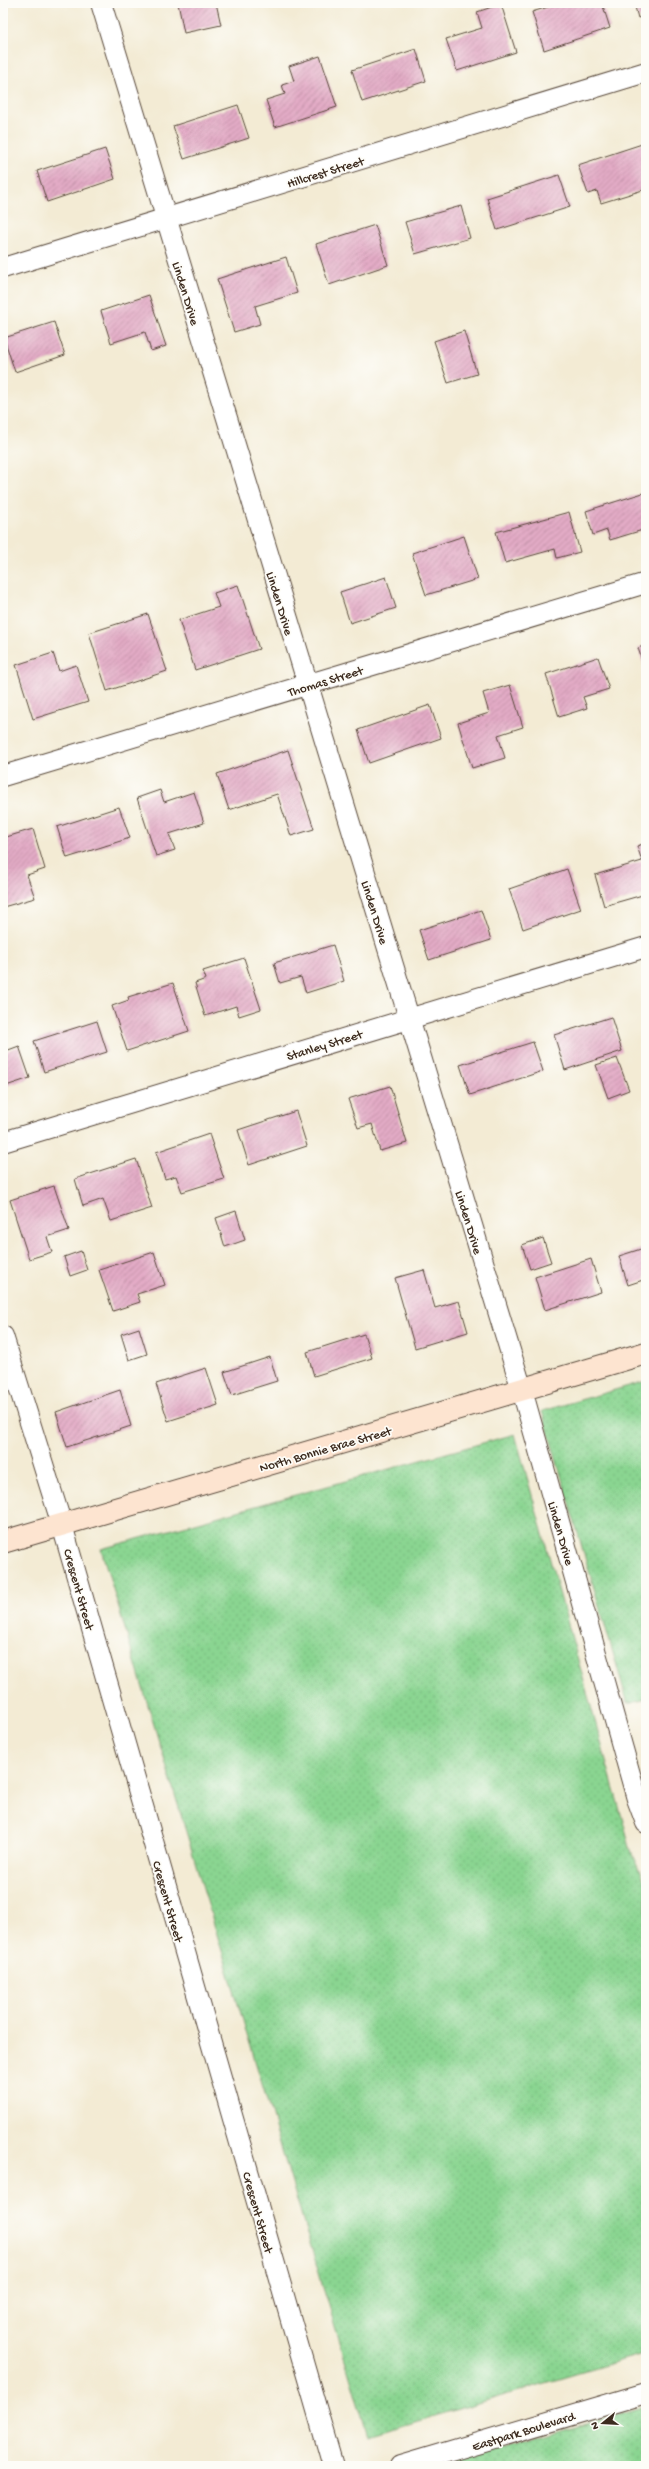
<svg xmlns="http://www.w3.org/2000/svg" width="649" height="2469" font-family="'Gochi Hand',sans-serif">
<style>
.grass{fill:url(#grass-dots);stroke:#628058}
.building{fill:url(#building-hatch)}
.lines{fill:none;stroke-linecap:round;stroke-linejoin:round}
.minor-casing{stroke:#574739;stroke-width:22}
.secondary-casing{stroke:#574739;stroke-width:24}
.minor{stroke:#fff;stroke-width:20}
.secondary{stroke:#fde4d0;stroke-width:22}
.labels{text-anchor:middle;stroke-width:3.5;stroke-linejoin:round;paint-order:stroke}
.street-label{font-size:13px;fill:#3b2a1e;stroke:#fdfcf7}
</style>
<defs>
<pattern id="grass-dots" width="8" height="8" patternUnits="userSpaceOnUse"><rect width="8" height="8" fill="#8ad591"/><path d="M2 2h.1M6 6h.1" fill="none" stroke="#78b77d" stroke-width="1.8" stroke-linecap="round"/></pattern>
<pattern id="building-hatch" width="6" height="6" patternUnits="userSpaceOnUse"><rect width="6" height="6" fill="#e3abc6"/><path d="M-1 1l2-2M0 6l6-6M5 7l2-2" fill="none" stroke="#b98ba0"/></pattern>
</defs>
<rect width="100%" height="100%" fill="#fdfcf7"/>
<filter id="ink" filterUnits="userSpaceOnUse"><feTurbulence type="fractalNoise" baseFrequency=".025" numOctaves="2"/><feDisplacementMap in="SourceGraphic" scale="8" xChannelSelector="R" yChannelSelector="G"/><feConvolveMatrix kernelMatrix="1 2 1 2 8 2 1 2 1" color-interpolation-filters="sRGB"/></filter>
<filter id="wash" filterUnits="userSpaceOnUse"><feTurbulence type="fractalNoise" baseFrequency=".012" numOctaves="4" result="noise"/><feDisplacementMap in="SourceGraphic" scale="16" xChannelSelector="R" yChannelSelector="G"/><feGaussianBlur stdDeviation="0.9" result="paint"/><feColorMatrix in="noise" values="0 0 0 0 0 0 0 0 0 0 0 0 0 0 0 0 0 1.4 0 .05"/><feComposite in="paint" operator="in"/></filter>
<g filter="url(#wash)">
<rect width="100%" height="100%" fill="#f3ebd4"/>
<path class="grass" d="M 646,1381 L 646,1699 L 628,1704 L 542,1411 Z
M 515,1434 L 633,1857 L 646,1884 L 646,2353 L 368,2436 L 101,1549 Z
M 646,2406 L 646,2466 L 445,2466 Z"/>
<g id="blocks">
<path class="building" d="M 178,3 L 216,3 L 221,25 L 184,33 Z
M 561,3 L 602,3 L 610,28 L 544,50 L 532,12 Z
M 634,3 L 646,3 L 646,15 L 638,18 Z
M 501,4 L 516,52 L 457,71 L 446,39 L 482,28 L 477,12 Z
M 416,49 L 426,81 L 362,102 L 352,70 Z
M 320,56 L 337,107 L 275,127 L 266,100 L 285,94 L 282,85 L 294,81 L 289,66 Z
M 238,105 L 249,138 L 184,159 L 173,126 Z
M 645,143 L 646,189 L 601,203 L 597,191 L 588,194 L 578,165 Z
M 105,149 L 115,179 L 47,202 L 37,171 Z
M 559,175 L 570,207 L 497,230 L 487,198 Z
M 461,206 L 470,238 L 415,254 L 405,222 Z
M 375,225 L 388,265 L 329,285 L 316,244 Z
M 286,257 L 297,293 L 255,306 L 260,324 L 234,332 L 217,279 Z
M 149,295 L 166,346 L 151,351 L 145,332 L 111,343 L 101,311 Z
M 54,322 L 65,355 L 15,372 L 4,338 Z
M 464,331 L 477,374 L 448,383 L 434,341 Z
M 646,492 L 646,529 L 610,540 L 607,530 L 593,535 L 586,511 Z
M 569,512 L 580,552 L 557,558 L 555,549 L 505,563 L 496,532 Z
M 464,536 L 478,579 L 426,595 L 412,553 Z
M 386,577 L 396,608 L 350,623 L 340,592 Z
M 238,585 L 259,649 L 195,670 L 179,620 L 219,607 L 214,593 Z
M 148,614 L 167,671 L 107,691 L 89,633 Z
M 646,645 L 646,672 L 638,648 Z
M 53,653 L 59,671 L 76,665 L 88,702 L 33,719 L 16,665 Z
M 598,657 L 609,689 L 583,697 L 587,708 L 559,717 L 546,674 Z
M 510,685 L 523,727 L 498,735 L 505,758 L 472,768 L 458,723 L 489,713 L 483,693 Z
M 430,705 L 441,738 L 369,763 L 358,730 Z
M 288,750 L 314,829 L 291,836 L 277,794 L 229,810 L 217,774 Z
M 160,790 L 164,802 L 194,792 L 204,823 L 169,834 L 175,850 L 156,856 L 137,798 Z
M 119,807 L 130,838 L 67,858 L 57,827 Z
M 33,829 L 45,869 L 27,875 L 35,898 L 3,907 L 3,849 L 7,848 L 3,838 Z
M 646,843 L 646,894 L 604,906 L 595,875 L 642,861 L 637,846 Z
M 567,869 L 581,909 L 523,929 L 509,889 Z
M 481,910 L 491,940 L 429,960 L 419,930 Z
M 333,945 L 344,981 L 306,993 L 301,977 L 280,983 L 274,963 Z
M 244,958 L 261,1009 L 239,1016 L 236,1006 L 205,1016 L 195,983 L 206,979 L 203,971 Z
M 173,983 L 189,1031 L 127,1051 L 112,1006 L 129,1000 L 128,997 Z
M 611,1017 L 622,1051 L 565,1070 L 554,1035 Z
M 97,1021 L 107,1052 L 44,1072 L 34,1041 Z
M 533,1042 L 543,1071 L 470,1095 L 460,1065 Z
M 19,1046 L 30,1078 L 3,1087 L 3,1052 Z
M 617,1058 L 629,1090 L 608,1098 L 596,1065 Z
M 390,1086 L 407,1143 L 380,1151 L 372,1124 L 358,1128 L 348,1099 Z
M 296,1111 L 307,1146 L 249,1165 L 238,1130 Z
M 209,1134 L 224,1179 L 182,1192 L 176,1176 L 165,1179 L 156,1152 Z
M 136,1159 L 152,1208 L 111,1221 L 103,1199 L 83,1206 L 75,1179 Z
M 54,1186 L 69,1230 L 47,1237 L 52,1252 L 29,1259 L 10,1200 Z
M 236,1211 L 245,1240 L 225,1247 L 216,1218 Z
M 543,1238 L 551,1262 L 530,1269 L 522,1245 Z
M 644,1248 L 646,1279 L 628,1285 L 619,1256 Z
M 81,1251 L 87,1270 L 70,1276 L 64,1257 Z
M 154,1252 L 165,1285 L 137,1294 L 140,1302 L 113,1311 L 99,1270 Z
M 591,1259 L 601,1292 L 545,1310 L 535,1277 Z
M 424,1270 L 435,1308 L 459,1301 L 468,1332 L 415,1348 L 395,1278 Z
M 139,1328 L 147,1354 L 129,1360 L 121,1334 Z
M 364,1334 L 372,1358 L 314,1376 L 307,1352 Z
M 270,1357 L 277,1381 L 232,1395 L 224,1372 Z
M 206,1368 L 218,1405 L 168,1421 L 156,1384 Z
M 120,1390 L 131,1426 L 67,1447 L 56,1412 Z"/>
</g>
</g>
<g filter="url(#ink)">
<use href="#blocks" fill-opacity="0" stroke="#574739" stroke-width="1"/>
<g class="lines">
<g class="minor-casing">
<path id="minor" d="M 101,3 L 522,1390 L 637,1799 L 646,1823
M 3,268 L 646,72
M 3,776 L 646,583
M 3,1142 L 646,947
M 3,1336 L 62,1525 L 333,2466
M 400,2466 L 646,2393"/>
</g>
<g class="secondary-casing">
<path id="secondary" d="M 3,1542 L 646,1353"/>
</g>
<use href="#minor" class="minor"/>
<use href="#secondary" class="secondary"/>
</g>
</g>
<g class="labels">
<g class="street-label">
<text transform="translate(325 171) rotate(-17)" y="5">Hillcrest Street</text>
<text transform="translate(187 293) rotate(73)" y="5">Linden Drive</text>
<text transform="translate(281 603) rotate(73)" y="5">Linden Drive</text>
<text transform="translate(325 680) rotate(-17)" y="5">Thomas Street</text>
<text transform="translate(376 912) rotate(73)" y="5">Linden Drive</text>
<text transform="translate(324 1044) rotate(-17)" y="5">Stanley Street</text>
<text transform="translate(470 1222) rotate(73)" y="5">Linden Drive</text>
<text transform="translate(325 1448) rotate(-16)" y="5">North Bonnie Brae Street</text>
<text transform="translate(562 1533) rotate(74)" y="5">Linden Drive</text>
<text transform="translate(80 1589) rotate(74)" y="5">Crescent Street</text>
<text transform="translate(169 1901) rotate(74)" y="5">Crescent Street</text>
<text transform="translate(259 2212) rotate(74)" y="5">Crescent Street</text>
<text transform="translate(523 2430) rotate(-17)" y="5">Eastpark Boulevard</text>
</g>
</g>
<rect width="649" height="2469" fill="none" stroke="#fdfcf7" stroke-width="16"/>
<g transform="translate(603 2423) rotate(252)" stroke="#fdfcf7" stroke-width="3" paint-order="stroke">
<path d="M0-3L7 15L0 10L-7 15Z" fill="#3b2a1e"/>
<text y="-6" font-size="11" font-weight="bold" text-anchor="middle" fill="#3b2a1e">N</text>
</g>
</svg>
